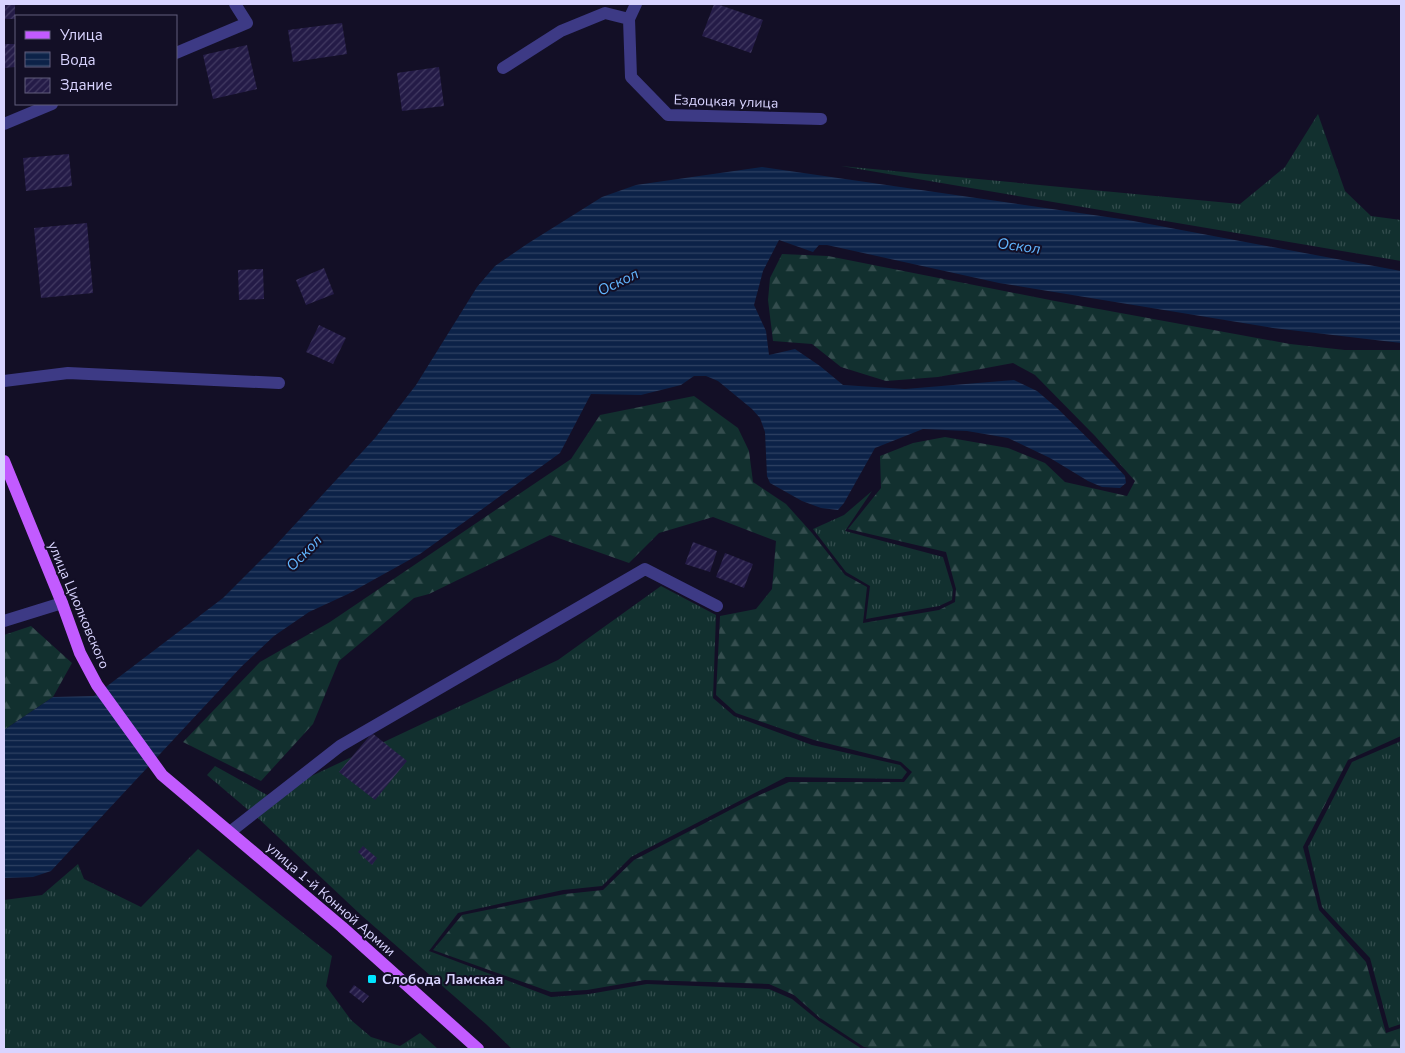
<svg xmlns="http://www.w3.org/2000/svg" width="1405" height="1053" font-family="'Nunito Sans',sans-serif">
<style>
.grass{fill:url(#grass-tufts)}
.forest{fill:url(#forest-firs)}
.water{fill:url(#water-rules)}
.building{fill:url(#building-hatch)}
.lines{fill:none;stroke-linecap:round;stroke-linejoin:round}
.minor{stroke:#3d3a85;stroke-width:12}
.major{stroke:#c25bff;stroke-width:12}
.poi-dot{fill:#00e5ff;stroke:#130f26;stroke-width:2}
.labels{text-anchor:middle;stroke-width:4;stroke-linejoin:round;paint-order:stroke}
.street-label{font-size:14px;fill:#d9d4ff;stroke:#130f26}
.poi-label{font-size:14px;font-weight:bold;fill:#d9d4ff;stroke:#130f26;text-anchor:start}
.water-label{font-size:15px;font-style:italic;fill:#62b6ff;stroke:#130f26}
</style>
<defs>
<pattern id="grass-tufts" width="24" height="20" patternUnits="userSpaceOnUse" patternTransform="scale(1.25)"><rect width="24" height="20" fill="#12302f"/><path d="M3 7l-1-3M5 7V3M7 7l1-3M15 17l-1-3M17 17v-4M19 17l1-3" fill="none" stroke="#344d4e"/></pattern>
<pattern id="forest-firs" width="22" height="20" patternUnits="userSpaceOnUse" patternTransform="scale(1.25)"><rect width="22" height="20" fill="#12302f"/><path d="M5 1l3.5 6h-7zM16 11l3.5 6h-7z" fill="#344d4e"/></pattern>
<pattern id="water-rules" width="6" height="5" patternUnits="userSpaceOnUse" patternTransform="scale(1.25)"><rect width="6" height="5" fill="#0c2248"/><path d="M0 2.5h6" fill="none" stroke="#2f4163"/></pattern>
<pattern id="building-hatch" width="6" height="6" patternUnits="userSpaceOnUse" patternTransform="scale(1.25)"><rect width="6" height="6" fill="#241b47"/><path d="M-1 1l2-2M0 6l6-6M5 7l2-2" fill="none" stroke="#433b63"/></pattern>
</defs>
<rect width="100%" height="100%" fill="#130f26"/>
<path class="grass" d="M 1318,114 L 1345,191 L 1371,216 L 1401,220 L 1401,261 L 841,166 L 1240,204 L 1285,167 Z
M 872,491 L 845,531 L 943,557 L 953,590 L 952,600 L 939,606 L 866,619 L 870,586 L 846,572 L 813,529 L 844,515 Z
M 661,586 L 716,615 L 713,698 L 734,716 L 812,745 L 900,765 L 907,772 L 902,779 L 786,777 L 631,857 L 602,886 L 563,890 L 458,913 L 429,951 L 551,997 L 589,994 L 647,984 L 769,989 L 792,999 L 819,1021 L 862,1049 L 512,1049 L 486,1024 L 361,915 L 259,819 L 207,775 L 215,766 L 269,796 L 558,660 Z
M 1401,741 L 1401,1024 L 1389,1028 L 1370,958 L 1322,907 L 1308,847 L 1352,762 Z
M 198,849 L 332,956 L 326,986 L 351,1020 L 371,1037 L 400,1046 L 420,1033 L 438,1049 L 4,1049 L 4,900 L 42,895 L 78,864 L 84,879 L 141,907 Z"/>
<path class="forest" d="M 782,254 L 828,256 L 1055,301 L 1290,344 L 1345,350 L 1401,350 L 1401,736 L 1348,760 L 1303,847 L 1319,910 L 1366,962 L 1386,1033 L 1401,1028 L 1401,1049 L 875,1049 L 864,1047 L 820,1018 L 794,995 L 769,984 L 645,980 L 587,990 L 551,992 L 433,950 L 462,915 L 565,894 L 603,890 L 634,860 L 753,798 L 789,782 L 904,782 L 912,772 L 901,762 L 814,740 L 736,713 L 716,695 L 720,616 L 756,609 L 772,589 L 776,541 L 713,517 L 659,533 L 629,563 L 550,535 L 429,594 L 414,598 L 339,661 L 313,724 L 261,781 L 183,742 L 260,662 L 330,622 L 571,459 L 600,415 L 694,396 L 738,428 L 749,451 L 753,482 L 786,504 L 812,533 L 845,575 L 867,587 L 863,623 L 939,610 L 955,602 L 956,589 L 946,552 L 848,529 L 881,488 L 880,456 L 913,443 L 945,437 L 1008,448 L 1045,463 L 1065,482 L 1127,496 L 1135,481 L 1095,436 L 1035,375 L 1013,363 L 938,377 L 886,381 L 841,367 L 812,344 L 773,341 L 768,300 L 770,278 Z
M 31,626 L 72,663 L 53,697 L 4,730 L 4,635 Z"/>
<path class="water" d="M 762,167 L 1128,220 L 1401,271 L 1401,343 L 1273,328 L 999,283 L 827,245 L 819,245 L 813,252 L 779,240 L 763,271 L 754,305 L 766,331 L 769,355 L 795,349 L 820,366 L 843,385 L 905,389 L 1014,380 L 1037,391 L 1057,408 L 1114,464 L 1125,476 L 1126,483 L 1120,488 L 1102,487 L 1088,481 L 1050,458 L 1008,438 L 967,431 L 923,429 L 875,448 L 844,503 L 838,510 L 821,508 L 802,501 L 770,483 L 767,476 L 765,432 L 760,418 L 752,409 L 718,381 L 706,376 L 694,376 L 681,385 L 641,395 L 591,394 L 560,453 L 420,554 L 348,594 L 309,612 L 274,636 L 242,666 L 51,871 L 33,877 L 4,878 L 4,730 L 53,697 L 94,696 L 223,598 L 274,547 L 375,438 L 416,385 L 477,287 L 495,266 L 527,244 L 602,197 L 636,185 Z"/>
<path class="building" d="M 4,4 L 15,4 L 15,19 L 4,19 Z
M 714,4 L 717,4 L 763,20 L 751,53 L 702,36 Z
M 342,23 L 347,54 L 293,62 L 288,30 Z
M 4,44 L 16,44 L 16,67 L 4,68 Z
M 247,45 L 257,89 L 213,99 L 203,55 Z
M 439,67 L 444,106 L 402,111 L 397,73 Z
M 69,154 L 72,186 L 26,191 L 23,158 Z
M 87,223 L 93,293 L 41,298 L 34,228 Z
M 324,268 L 334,294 L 306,305 L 296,280 Z
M 263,269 L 264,299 L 239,300 L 238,270 Z
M 319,325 L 346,338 L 333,364 L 306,352 Z
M 693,542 L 717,551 L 710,572 L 685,564 Z
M 725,553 L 753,564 L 744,588 L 716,577 Z
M 372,733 L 407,761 L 375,800 L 339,772 Z
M 363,846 L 377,858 L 372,865 L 358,852 Z
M 354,985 L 369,996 L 363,1003 L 349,992 Z"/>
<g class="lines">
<path class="minor" d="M 636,4 L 629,19 L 631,77 L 668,115 L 821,119
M 176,53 L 247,23 L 235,4
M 503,68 L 561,31 L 605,13 L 629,19
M 4,124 L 52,104
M 4,381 L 68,373 L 279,383
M 4,621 L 62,603
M 230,832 L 340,746 L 645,569 L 717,606"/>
<path class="major" d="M 4,461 L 62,603 L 80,653 L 97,685 L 162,775 L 342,927 L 478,1049"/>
</g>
<rect class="poi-dot" x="367" y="974" width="10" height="10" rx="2.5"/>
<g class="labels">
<g class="street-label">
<text transform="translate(726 101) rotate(2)" y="5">Ездоцкая улица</text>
<text transform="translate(79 605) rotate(67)" y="5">улица Циолковского</text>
<text transform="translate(331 899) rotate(41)" y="5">улица 1-й Конной Армии</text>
</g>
<g class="poi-label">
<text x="382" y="984">Слобода Ламская</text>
</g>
<g class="water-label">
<text transform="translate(1019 246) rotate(8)" y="5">Оскол</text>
<text transform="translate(618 282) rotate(-26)" y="5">Оскол</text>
<text transform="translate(304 553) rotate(-46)" y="5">Оскол</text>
</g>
</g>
<rect width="1405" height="1053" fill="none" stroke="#d9d4ff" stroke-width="10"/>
<rect x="15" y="15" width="162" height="90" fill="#130f26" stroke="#625e7d"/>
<rect x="25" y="31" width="25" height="8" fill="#c25bff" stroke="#625e7d"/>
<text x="60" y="40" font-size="15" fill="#d9d4ff">Улица</text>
<rect x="25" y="52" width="25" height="15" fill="url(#water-rules)" stroke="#625e7d"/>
<text x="60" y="65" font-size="15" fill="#d9d4ff">Вода</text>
<rect x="25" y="78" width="25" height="15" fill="url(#building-hatch)" stroke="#625e7d"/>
<text x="60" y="90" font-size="15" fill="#d9d4ff">Здание</text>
</svg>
